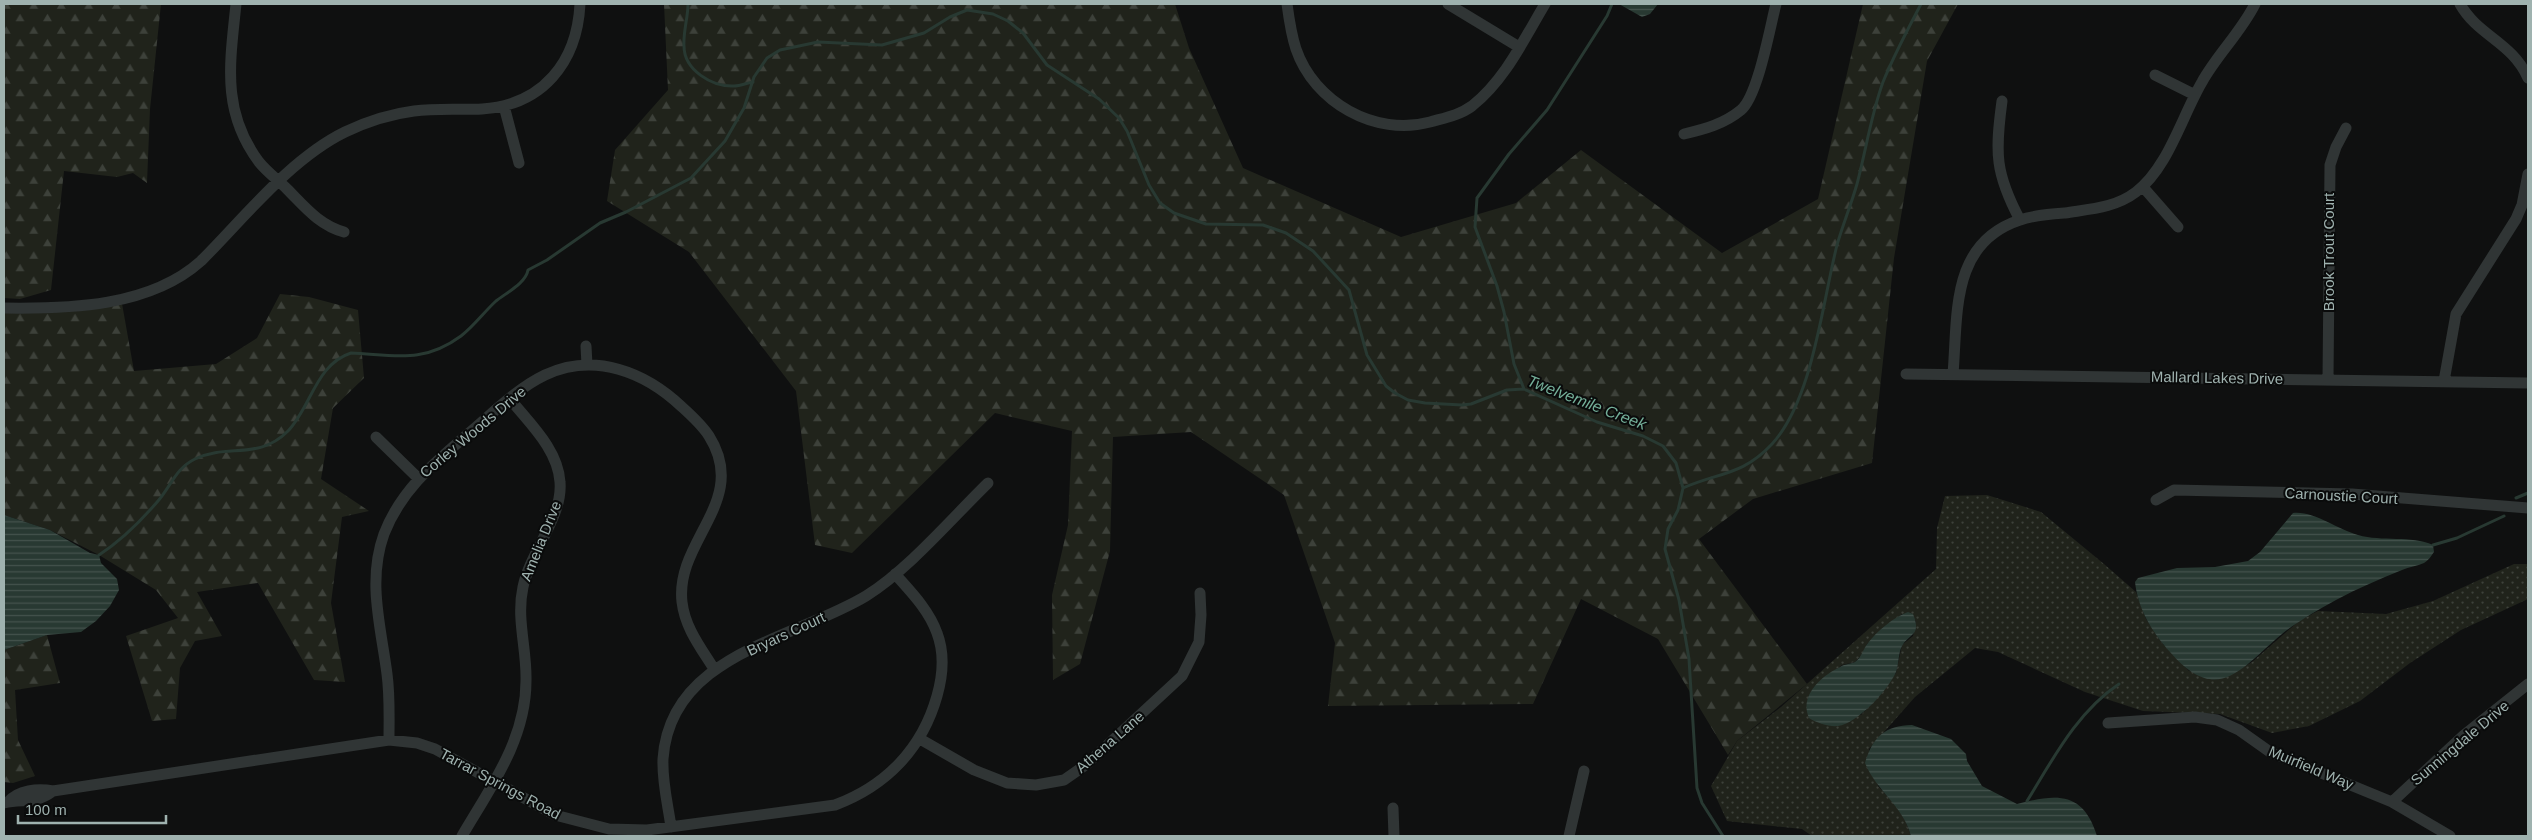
<svg xmlns="http://www.w3.org/2000/svg" width="2532" height="840" font-family="Helvetica,sans-serif">
<style>
.grass{fill:url(#grass-dots);fill-rule:evenodd}
.forest{fill:url(#forest-firs)}
.water{fill:url(#water-rules)}
.lines{fill:none;stroke-linecap:round;stroke-linejoin:round}
.stream{stroke:#283932;stroke-width:3}
.minor{stroke:#303535;stroke-width:11}
.labels{text-anchor:middle;stroke-width:4;stroke-linejoin:round;paint-order:stroke}
.street-label{font-size:15px;fill:#9fb2af;stroke:#0a0b0b}
.water-label{font-size:16px;font-style:italic;fill:#74af99;stroke:#0a0b0b}
</style>
<defs>
<pattern id="grass-dots" width="8" height="8" patternUnits="userSpaceOnUse" patternTransform="scale(1.25)"><rect width="8" height="8" fill="#20231b"/><path d="M2 2h.1M6 6h.1" fill="none" stroke="#3d413a" stroke-width="1.8" stroke-linecap="round"/></pattern>
<pattern id="forest-firs" width="22" height="20" patternUnits="userSpaceOnUse" patternTransform="scale(1.25)"><rect width="22" height="20" fill="#20231b"/><path d="M5 1l3.5 6h-7zM16 11l3.5 6h-7z" fill="#3d413a"/></pattern>
<pattern id="water-rules" width="6" height="5" patternUnits="userSpaceOnUse" patternTransform="scale(1.25)"><rect width="6" height="5" fill="#283932"/><path d="M0 2.5h6" fill="none" stroke="#44534d"/></pattern>
</defs>
<rect width="100%" height="100%" fill="#0f1010"/>
<path class="grass" d="M 1987,495 L 2041,512 L 2104,564 L 2136,592 L 2146,619 L 2162,643 L 2189,671 L 2232,674 L 2252,662 L 2299,621 L 2318,611 L 2386,614 L 2433,601 L 2514,564 L 2528,564 L 2528,599 L 2461,630 L 2410,663 L 2360,701 L 2309,726 L 2272,733 L 2220,714 L 2143,711 L 2085,692 L 1998,652 L 1975,648 L 1915,697 L 1869,749 L 1878,786 L 1902,812 L 1911,836 L 1812,836 L 1802,829 L 1727,821 L 1711,786 L 1737,741 L 1781,707 L 1936,569 L 1937,528 L 1945,496 ZM 1902,614 L 1916,621 L 1913,636 L 1902,645 L 1896,673 L 1880,695 L 1861,715 L 1807,702 L 1814,687 L 1842,665 L 1855,662 L 1863,653 L 1867,644 Z"/>
<path class="forest" d="M 4,4 L 161,4 L 150,109 L 147,183 L 133,173 L 117,177 L 64,171 L 51,290 L 20,299 L 4,298 Z
M 664,4 L 1175,4 L 1189,48 L 1243,168 L 1401,237 L 1516,203 L 1581,150 L 1722,253 L 1818,199 L 1863,4 L 1958,4 L 1927,61 L 1894,258 L 1872,463 L 1753,499 L 1699,539 L 1807,684 L 1737,741 L 1728,755 L 1658,639 L 1581,599 L 1533,704 L 1328,706 L 1335,643 L 1284,495 L 1191,432 L 1113,437 L 1110,551 L 1080,664 L 1053,680 L 1052,595 L 1068,525 L 1072,431 L 995,413 L 852,553 L 815,545 L 796,391 L 689,252 L 607,201 L 615,150 L 668,90 Z
M 280,294 L 309,297 L 358,310 L 364,378 L 333,408 L 321,479 L 369,511 L 342,517 L 331,603 L 345,682 L 314,680 L 258,583 L 197,592 L 222,636 L 195,641 L 180,668 L 176,719 L 152,721 L 126,636 L 178,618 L 156,590 L 99,555 L 50,530 L 4,515 L 4,308 L 121,298 L 134,371 L 216,364 L 257,338 Z
M 47,635 L 60,683 L 15,690 L 18,740 L 35,776 L 13,783 L 4,782 L 4,650 Z"/>
<path class="water" d="M 1619,4 L 1658,4 L 1650,14 L 1642,17 Z
M 2293,513 C 2315,511 2336,529 2358,535 C 2382,542 2411,535 2433,545 L 2434,552 C 2431,556 2429,560 2424,563 C 2417,566 2409,567 2402,570 C 2380,579 2358,588 2336,600 C 2318,610 2298,621 2282,634 C 2241,668 2218,707 2170,652 C 2152,632 2138,609 2135,582 L 2138,578 L 2177,568 L 2215,567 L 2248,561 L 2260,552 Z
M 4,515 L 50,530 L 90,553 L 99,555 L 101,563 L 117,579 L 119,590 L 110,606 L 96,621 L 81,632 L 47,635 L 4,650 Z
M 1908,612 L 1913,614 C 1922,636 1909,633 1902,646 C 1898,654 1899,664 1896,672 C 1889,689 1857,724 1838,726 C 1829,727 1817,723 1809,718 C 1799,696 1821,676 1840,667 C 1844,664 1850,664 1855,662 C 1862,657 1863,649 1868,643 C 1877,631 1894,617 1908,612 Z
M 1912,725 L 1951,739 L 1966,754 L 1967,761 L 1982,786 L 2017,804 C 2057,794 2083,791 2097,836 L 1911,836 C 1902,804 1877,792 1865,763 C 1873,736 1885,726 1912,725 Z"/>
<g class="lines">
<path class="stream" d="M 688,4 C 688,18 683,32 684,46 C 684,70 712,87 734,86 C 740,86 747,83 753,82
M 1524,389 L 1514,364 L 1504,312 L 1497,286 L 1475,227 L 1477,198 L 1509,154 L 1547,110 L 1607,16 L 1612,4
M 1683,488 C 1719,472 1742,476 1772,444 C 1813,399 1822,304 1837,245 C 1843,224 1851,205 1857,184 C 1866,150 1871,115 1883,82 C 1894,55 1908,29 1921,4
M 2516,498 L 2528,493
M 2433,545 L 2457,538 L 2504,516
M 99,555 C 122,540 140,522 158,501 C 171,486 176,468 195,459 C 228,443 258,461 288,431 C 311,407 316,364 351,353 C 395,355 423,364 461,336 C 474,326 484,312 496,301 C 506,293 526,283 528,270 L 547,260 L 600,223 L 626,212 L 691,178 L 725,141 L 744,108 L 754,77 L 767,58 L 780,50 L 818,42 L 882,45 L 924,33 L 950,17 L 967,10 L 993,14 L 1008,21 L 1023,33 L 1047,65 L 1099,99 L 1119,118 L 1127,131 L 1149,185 L 1160,203 L 1174,213 L 1206,224 L 1263,225 L 1286,233 L 1313,251 L 1349,290 L 1367,355 L 1386,386 L 1395,393 L 1408,400 L 1425,403 L 1462,405 L 1471,404 L 1507,390 L 1524,389 L 1597,422 L 1643,436 L 1663,446 L 1676,463 L 1683,488 L 1678,510 L 1668,529 L 1665,549 L 1679,600 L 1689,659 L 1697,788 L 1702,803 L 1723,836
M 2027,801 C 2053,759 2077,712 2119,684"/>
<path class="minor" d="M 236,4 C 230,63 221,111 259,162 C 267,172 278,180 287,189 C 305,207 319,225 344,232
M 1287,4 C 1289,19 1291,34 1296,49 C 1314,102 1375,137 1430,122 C 1444,118 1460,115 1472,106 C 1505,80 1524,39 1545,4
M 1448,4 L 1519,47
M 2460,4 C 2478,36 2512,42 2528,78
M 2155,75 L 2195,95
M 2002,101 C 1995,153 1995,173 2020,220
M 504,106 L 519,163
M 1684,134 C 1705,129 1724,124 1741,110 C 1758,96 1770,27 1776,4
M 2143,187 L 2178,227
M 4,308 C 69,309 150,307 201,261 C 244,218 290,159 345,132 C 366,122 390,114 414,111 C 437,108 459,110 482,109 C 543,105 577,62 580,4
M 586,346 L 587,365
M 1906,374 L 2528,383
M 1953,374 C 1958,314 1950,243 2020,220 C 2034,215 2050,214 2065,213 C 2090,209 2115,208 2136,192 C 2168,168 2182,116 2202,82 C 2217,55 2241,32 2255,4
M 2328,380 L 2330,165 L 2336,147 L 2346,128
M 2444,381 L 2456,314 L 2516,219 L 2522,205 L 2528,174
M 376,437 L 418,478
M 2156,500 L 2174,490 L 2352,494 L 2528,508
M 2108,723 L 2195,717 L 2217,720 L 2239,730 L 2270,752 L 2392,802 L 2450,836
M 920,739 L 974,770 L 1007,783 L 1036,785 L 1064,780 L 1087,764 L 1182,676 L 1199,642 L 1201,615 L 1200,593
M 389,740 C 389,718 390,696 387,674 C 381,627 367,581 384,534 C 401,490 433,464 468,434 C 492,414 516,389 545,375 C 595,352 645,372 682,407 C 692,416 702,425 709,436 C 750,501 675,540 682,602 C 685,628 701,648 714,669
M 8,802 C 18,790 38,788 53,791 L 389,740 L 417,743 L 435,749 L 555,815 L 609,829 L 647,830 L 835,805 C 886,786 922,749 937,696 C 943,675 945,654 937,633 C 929,610 911,592 895,574
M 2392,802 L 2464,735 L 2528,684
M 4,803 C 23,798 34,805 53,791
M 1393,808 L 1394,836
M 671,827 C 668,805 662,782 663,759 C 670,654 793,640 866,596 C 909,569 951,519 988,483
M 462,836 C 490,788 526,740 526,681 C 527,649 516,619 523,587 C 530,552 563,517 560,482 C 558,449 529,423 510,399
M 1569,836 L 1584,771"/>
</g>
<g class="labels">
<g class="street-label">
<text transform="translate(2329 252) rotate(-90)" y="5">Brook Trout Court</text>
<text transform="translate(2217 378) rotate(1)" y="5">Mallard Lakes Drive</text>
<text transform="translate(473 432) rotate(-40)" y="5">Corley Woods Drive</text>
<text transform="translate(2341 496) rotate(3)" y="5">Carnoustie Court</text>
<text transform="translate(541 541) rotate(-68)" y="5">Amelia Drive</text>
<text transform="translate(786 634) rotate(-25)" y="5">Bryars Court</text>
<text transform="translate(1110 742) rotate(-41)" y="5">Athena Lane</text>
<text transform="translate(2460 743) rotate(-40)" y="5">Sunningdale Drive</text>
<text transform="translate(2311 768) rotate(23)" y="5">Muirfield Way</text>
<text transform="translate(500 784) rotate(28)" y="5">Tarrar Springs Road</text>
</g>
<g class="water-label">
<text transform="translate(1587 402) rotate(21)" y="6">Twelvemile Creek</text>
</g>
</g>
<rect width="2532" height="840" fill="none" stroke="#9fb2af" stroke-width="10"/>
<path d="M18 815v8h148v-8" fill="none" stroke="#9fb2af" stroke-width="2.5"/>
<text x="25" y="815" font-size="15" fill="#9fb2af" stroke="#0a0b0b" stroke-width="4" paint-order="stroke">100 m</text>
</svg>
